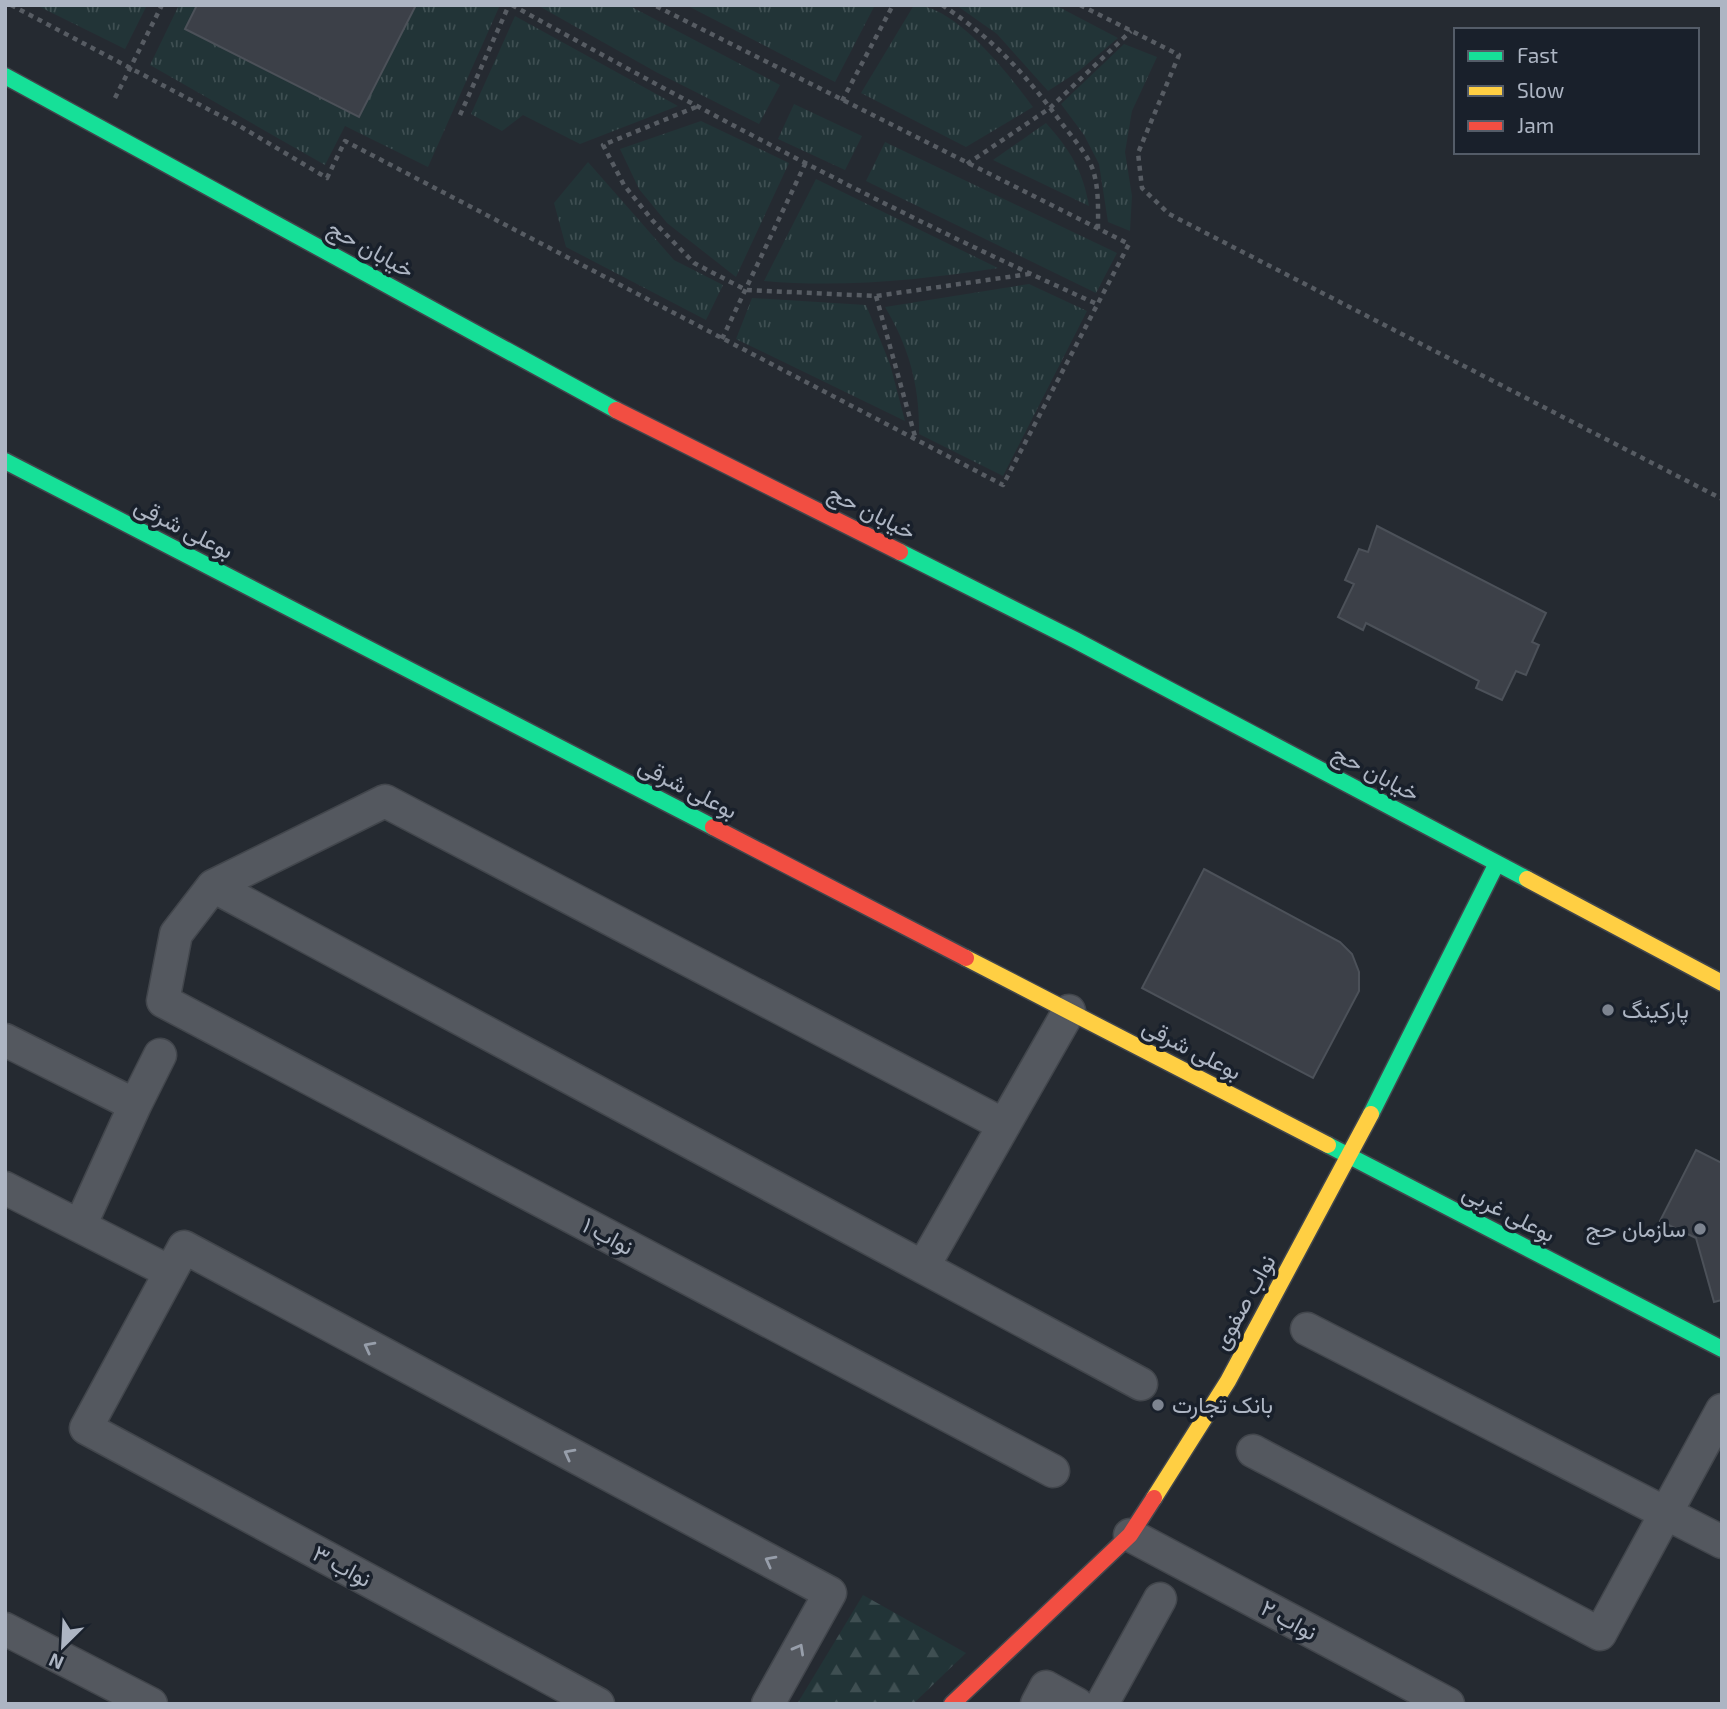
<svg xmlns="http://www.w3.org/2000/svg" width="1727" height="1709" font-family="'Exo 2',Vazirmatn,sans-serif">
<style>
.grass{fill:url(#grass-tufts)}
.forest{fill:url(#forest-firs)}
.building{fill:#3c4048;stroke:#4c5159;stroke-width:2}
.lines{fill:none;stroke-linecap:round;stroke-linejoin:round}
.street-casing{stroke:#42464c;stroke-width:35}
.fast-casing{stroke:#42464c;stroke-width:19}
.slow-casing{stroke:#42464c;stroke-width:19}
.jam-casing{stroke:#42464c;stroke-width:19}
.path{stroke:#575c63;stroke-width:4.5;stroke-dasharray:5 5;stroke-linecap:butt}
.street{stroke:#54585f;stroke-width:32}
.fast{stroke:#16e098;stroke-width:16}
.slow{stroke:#ffcf43;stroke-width:16}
.jam{stroke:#f24e42;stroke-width:16}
.oneway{stroke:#979eaa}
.poi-dot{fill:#7d8490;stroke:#19202b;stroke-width:2.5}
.labels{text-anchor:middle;stroke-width:7;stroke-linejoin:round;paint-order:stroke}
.street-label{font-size:23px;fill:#adb5c3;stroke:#19202b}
.poi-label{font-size:23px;fill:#adb5c3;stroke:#19202b;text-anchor:start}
</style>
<defs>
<pattern id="grass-tufts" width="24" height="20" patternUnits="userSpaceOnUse" patternTransform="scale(1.75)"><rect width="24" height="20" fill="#223437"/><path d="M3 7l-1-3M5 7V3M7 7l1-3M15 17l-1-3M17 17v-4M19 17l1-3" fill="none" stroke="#3f4f52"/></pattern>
<pattern id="forest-firs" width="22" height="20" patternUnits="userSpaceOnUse" patternTransform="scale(1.75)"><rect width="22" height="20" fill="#223437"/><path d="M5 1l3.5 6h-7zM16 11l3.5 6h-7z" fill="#3f4f52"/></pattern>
</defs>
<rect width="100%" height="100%" fill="#252a31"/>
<path class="grass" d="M 36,5 L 147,5 L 125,49 Z
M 179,5 L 500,5 L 428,167 L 345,126 L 325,165 L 150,65 Z
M 537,5 L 628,5 L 780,85 L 759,124 L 656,72 Z
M 686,5 L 875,5 L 835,82 Z
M 914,5 C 956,5 1010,76 1033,107 L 966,147 L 861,93 Z
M 956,5 L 1055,5 L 1118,38 L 1079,71 L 1048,91 L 997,34 Z
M 515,16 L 678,106 L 580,144 L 523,115 L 502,131 L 471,114 Z
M 1124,44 L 1157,57 L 1132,111 L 1125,152 L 1132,196 L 1130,231 L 1108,222 L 1099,164 L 1084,135 L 1061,104 Z
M 794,104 L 862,136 L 845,170 L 778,139 Z
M 701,121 L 789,163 L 736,277 L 667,223 L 639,189 L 620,149 Z
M 1046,123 C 1070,150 1083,170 1089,206 L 993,160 Z
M 885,142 L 1117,253 L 1096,293 L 866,181 Z
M 588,162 L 674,260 L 723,285 L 706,320 L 566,247 L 554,203 Z
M 816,179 L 998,268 C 921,280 842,288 764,281 Z
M 1029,284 L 1087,311 L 1003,476 L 919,434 C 920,387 909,347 885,307 Z
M 752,298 L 866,305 L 890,364 L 905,421 L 736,339 Z"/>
<path class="forest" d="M 863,1595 L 966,1653 L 913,1704 L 797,1704 Z"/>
<path class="building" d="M 197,5 L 416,5 L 359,117 L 185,29 Z
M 1377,526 L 1546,613 L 1532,642 L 1539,645 L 1526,675 L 1516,671 L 1502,700 L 1476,688 L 1479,681 L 1366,623 L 1363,630 L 1338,617 L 1354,584 L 1345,580 L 1359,549 L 1368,552 Z
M 1204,869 L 1340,942 L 1352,954 L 1359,972 L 1359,991 L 1313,1078 L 1142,988 Z
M 1696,1150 L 1722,1163 L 1722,1300 L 1714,1302 L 1696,1238 L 1660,1221 Z"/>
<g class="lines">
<g class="street-casing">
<path id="street" d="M 213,886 L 1141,1384
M 5,1040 L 135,1105 L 80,1226
M 135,1105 L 160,1055
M 1004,1125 L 385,801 L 213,886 L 176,934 L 163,1001 L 1053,1471
M 5,1188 L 170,1272
M 923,1267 L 1069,1011
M 1307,1329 L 1722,1542
M 1253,1451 L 1600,1634 L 1722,1410
M 1130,1535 L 1448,1704
M 5,1629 L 151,1704
M 598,1704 L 86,1428 L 184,1247 L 830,1593 L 768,1704
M 1037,1704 L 1046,1687 L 1077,1704
M 1102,1704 L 1160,1599"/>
</g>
<g class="fast-casing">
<path id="fast" d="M 5,76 L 616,410
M 5,461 L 713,827
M 900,552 L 1075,640 L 1527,879
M 1371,1114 L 1496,865
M 1328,1145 L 1722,1349"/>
</g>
<g class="slow-casing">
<path id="slow" d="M 1527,879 L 1722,983
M 966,958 L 1328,1145
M 1154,1498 L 1228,1381 L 1371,1114"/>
</g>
<g class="jam-casing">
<path id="jam" d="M 616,410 L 900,552
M 713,827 L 966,958
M 952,1704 L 1130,1535 L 1154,1498"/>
</g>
<path class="path" d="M 11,5 L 238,125 L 327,178 L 345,141 L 1003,485 L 1129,244 L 654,5
M 512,5 C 703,111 897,215 1097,304
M 942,5 C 995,40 1026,75 1063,125 C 1073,138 1088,155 1093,170 C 1099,189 1098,209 1098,229
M 1080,5 L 1179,55 L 1138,153 L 1142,188 L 1169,214 L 1722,499
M 115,98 L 162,5
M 842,101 L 893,5
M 696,107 L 603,145 L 624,185 L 653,221 L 694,263 L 746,290 L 876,296 L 1029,274
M 460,115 L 509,5
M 967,164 L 1050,108 L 1131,31
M 876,296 L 916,440
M 722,339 L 806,162"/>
<use href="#street" class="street"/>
<use href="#fast" class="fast"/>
<use href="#slow" class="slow"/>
<use href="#jam" class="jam"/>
</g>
<defs><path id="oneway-chevron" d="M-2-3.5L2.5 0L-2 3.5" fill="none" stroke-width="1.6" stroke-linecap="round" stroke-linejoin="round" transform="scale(1.75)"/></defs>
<g class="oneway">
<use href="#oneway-chevron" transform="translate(369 1347) rotate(-152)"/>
<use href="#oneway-chevron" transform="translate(569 1454) rotate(-152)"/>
<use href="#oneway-chevron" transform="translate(770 1561) rotate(-152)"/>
<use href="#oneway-chevron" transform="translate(799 1649) rotate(-61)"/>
</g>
<g class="poi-dot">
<circle cx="1608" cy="1010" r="7"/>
<circle cx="1700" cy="1229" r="7"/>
<circle cx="1158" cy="1405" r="7"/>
</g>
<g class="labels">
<g class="street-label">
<text transform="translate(371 249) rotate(29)" y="8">خیابان حج</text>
<text transform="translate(872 512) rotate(27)" y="8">خیابان حج</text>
<text transform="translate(184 528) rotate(27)" y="8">بوعلی شرقی</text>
<text transform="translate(1376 773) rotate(28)" y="8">خیابان حج</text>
<text transform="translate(688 788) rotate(27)" y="8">بوعلی شرقی</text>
<text transform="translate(1192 1049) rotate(27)" y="8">بوعلی شرقی</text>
<text transform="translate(1509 1213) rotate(27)" y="8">بوعلی غربی</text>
<text transform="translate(608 1236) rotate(28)" y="8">نواب ۱</text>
<text transform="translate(1244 1302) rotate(-61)" y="8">نواب صفوی</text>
<text transform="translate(342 1566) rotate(28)" y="8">نواب ۳</text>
<text transform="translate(1289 1620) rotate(28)" y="8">نواب ۲</text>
</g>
<g class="poi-label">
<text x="1622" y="1018">پارکینگ</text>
<text x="1686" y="1237" text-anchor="end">سازمان حج</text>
<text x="1172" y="1413">بانک تجارت</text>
</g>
</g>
<rect width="1727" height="1709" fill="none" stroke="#adb5c3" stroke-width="14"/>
<rect x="1454" y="28" width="245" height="126" fill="#19202b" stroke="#545c68" stroke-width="2"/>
<rect x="1468" y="51" width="35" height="10" fill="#16e098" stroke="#545c68" stroke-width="2"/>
<text x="1517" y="63" font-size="21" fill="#adb5c3">Fast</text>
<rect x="1468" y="86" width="35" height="10" fill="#ffcf43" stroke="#545c68" stroke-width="2"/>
<text x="1517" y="98" font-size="21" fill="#adb5c3">Slow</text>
<rect x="1468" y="121" width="35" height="10" fill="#f24e42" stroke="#545c68" stroke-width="2"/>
<text x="1517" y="133" font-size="21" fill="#adb5c3">Jam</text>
<g transform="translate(63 1646) rotate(204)" stroke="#19202b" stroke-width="5" paint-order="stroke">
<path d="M0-5L12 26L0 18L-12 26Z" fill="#adb5c3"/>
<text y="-10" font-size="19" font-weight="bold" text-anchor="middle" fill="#adb5c3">N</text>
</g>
</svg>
